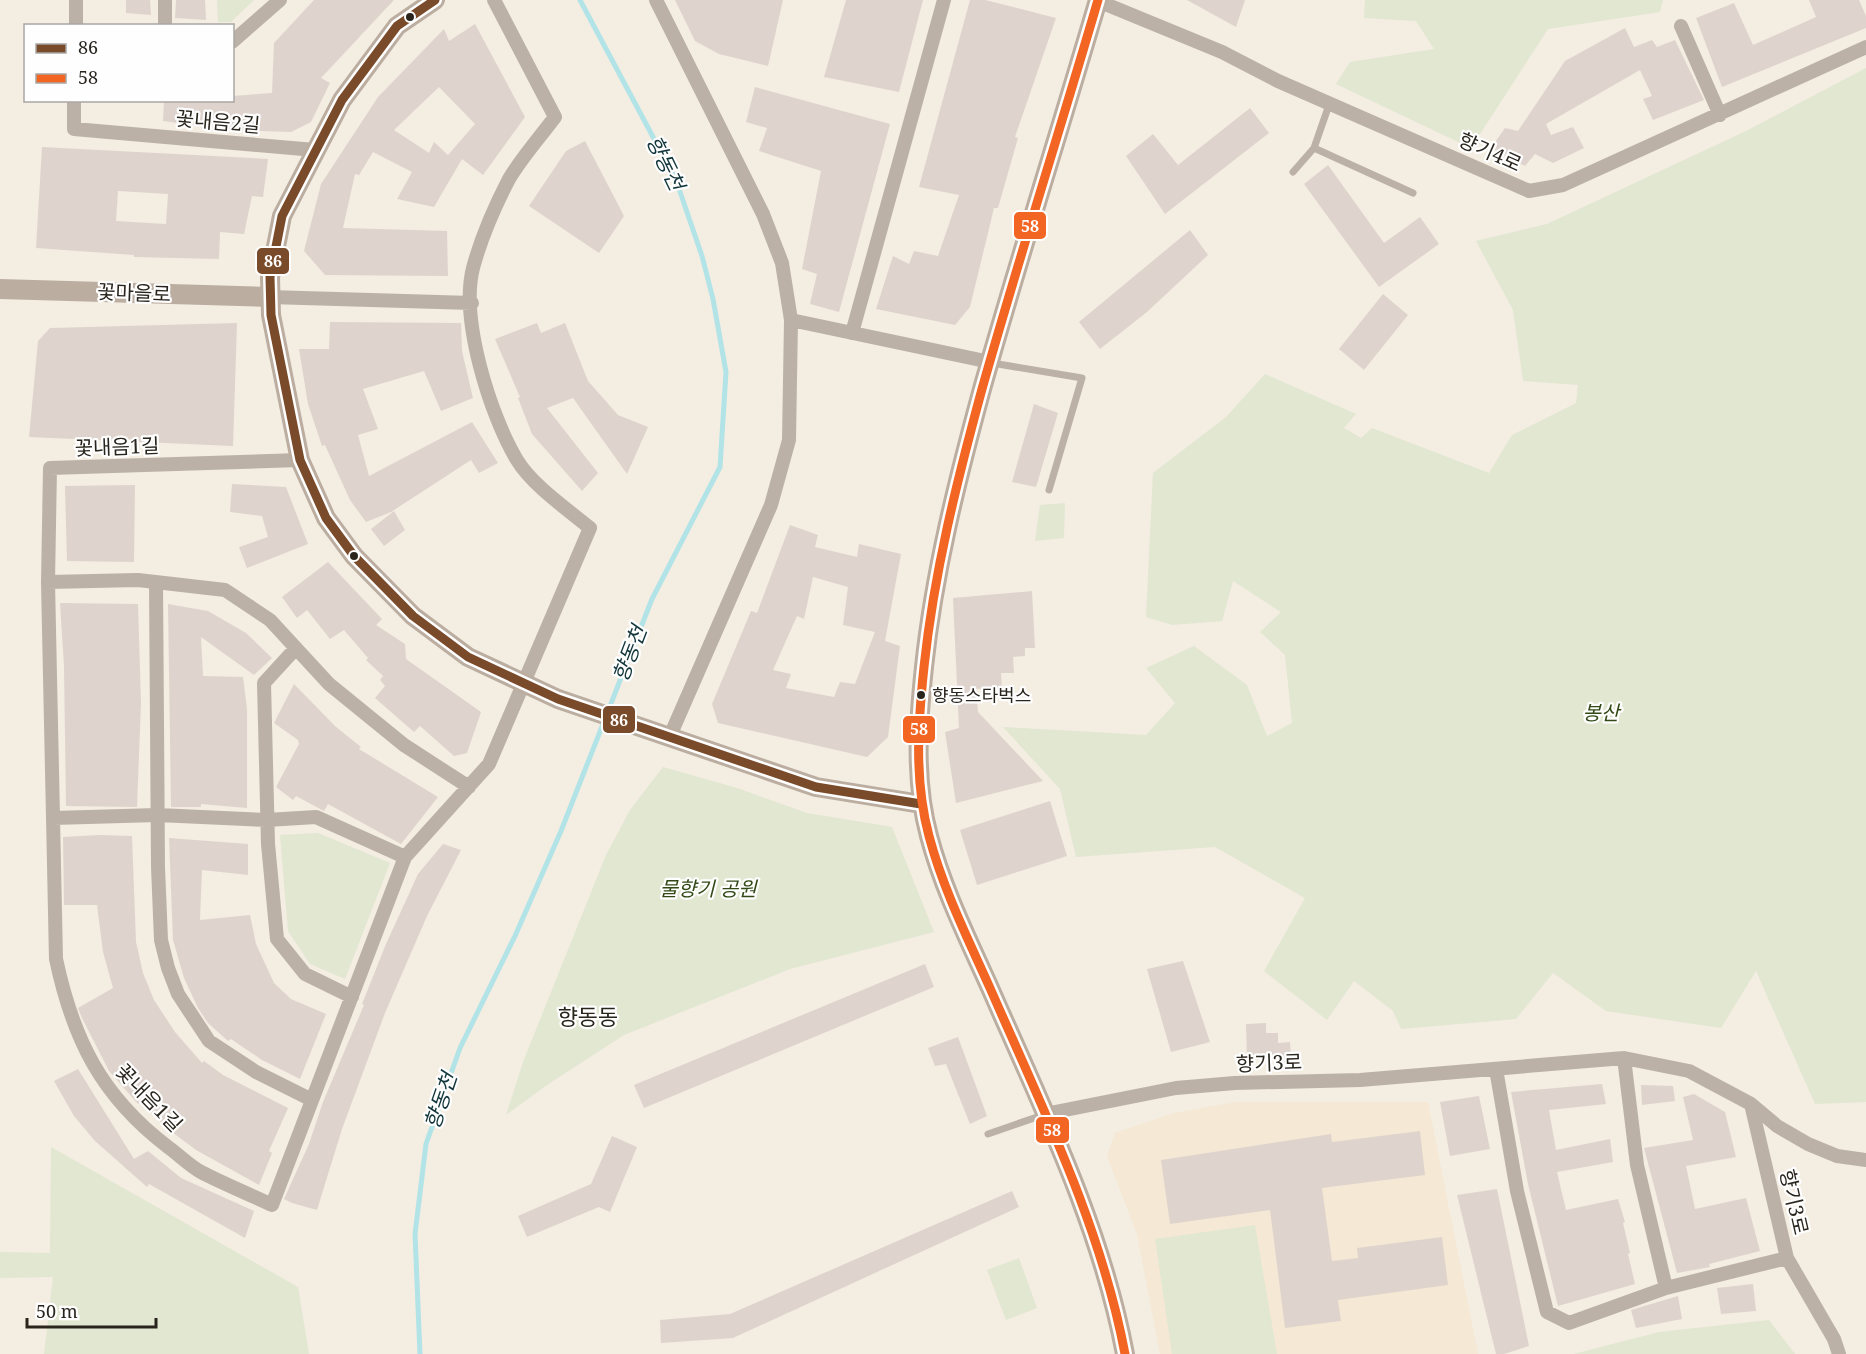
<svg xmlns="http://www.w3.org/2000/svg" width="1866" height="1354" font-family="'Noto Serif','Noto Sans KR',serif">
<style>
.built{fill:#f5e8d4}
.green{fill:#e1e7d1}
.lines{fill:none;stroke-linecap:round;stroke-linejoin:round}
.stream{stroke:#b2e3e7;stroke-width:5}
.building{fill:#dfd4cd;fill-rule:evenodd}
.lane{stroke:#bcb1a6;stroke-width:7}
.street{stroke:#bcb1a6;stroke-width:14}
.secondary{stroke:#bbaea1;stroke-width:20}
.bus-1-casing{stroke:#fefefe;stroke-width:14}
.bus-2-casing{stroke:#fefefe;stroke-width:14}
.bus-1{stroke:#7a4b2a;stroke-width:9}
.bus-2{stroke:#f26522;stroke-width:9}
.bus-dot{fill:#29241c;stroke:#fefefe;stroke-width:2}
.labels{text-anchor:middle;stroke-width:4.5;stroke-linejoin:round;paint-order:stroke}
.bus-label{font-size:18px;fill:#29241c;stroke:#fefefe;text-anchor:start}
.street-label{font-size:20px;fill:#29241c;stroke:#fefefe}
.park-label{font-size:20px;font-style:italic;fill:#324915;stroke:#fefefe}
.water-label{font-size:21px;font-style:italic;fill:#11353a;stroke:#fefefe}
.quarter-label{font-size:22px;fill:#29241c;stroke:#fefefe}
.line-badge{stroke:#fefefe;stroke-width:2}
.badge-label{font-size:16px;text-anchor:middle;font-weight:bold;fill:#fff}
</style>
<rect width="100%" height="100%" fill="#f4ede2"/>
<path class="built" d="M 1236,1102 L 1428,1102 L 1478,1354 L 1160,1354 L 1137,1234 L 1107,1156 L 1115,1133 L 1174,1113 Z"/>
<path class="green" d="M 217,0 L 254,0 L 231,22 L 218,22 Z
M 1365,0 L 1663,0 L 1660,12 L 1548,29 L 1471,148 L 1336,84 L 1350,62 L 1434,49 L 1416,21 L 1364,18 Z
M 1866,68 L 1866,1102 L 1815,1104 L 1756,971 L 1721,1028 L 1606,1011 L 1553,973 L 1516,1019 L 1401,1029 L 1393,1011 L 1354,981 L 1327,1020 L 1264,971 L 1305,898 L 1215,847 L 1076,857 L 1060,789 L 1003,727 L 1146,735 L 1175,703 L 1146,668 L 1194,646 L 1247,685 L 1267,736 L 1292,723 L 1285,655 L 1260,632 L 1281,612 L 1233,581 L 1222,621 L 1172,625 L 1146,617 L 1153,473 L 1226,417 L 1265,374 L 1356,414 L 1344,428 L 1361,438 L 1372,428 L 1489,473 L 1512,435 L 1576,403 L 1578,385 L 1523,381 L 1513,310 L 1476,241 L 1547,224 L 1746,131 Z
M 1065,503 L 1064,538 L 1035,541 L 1040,505 Z
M 663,767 L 737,788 L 807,813 L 892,827 L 934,932 L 790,969 L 624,1035 L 547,1085 L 506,1115 L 523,1062 L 606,855 L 630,810 Z
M 318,833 L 390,863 L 345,979 L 310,964 L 288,931 L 280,835 Z
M 51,1147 L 298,1287 L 309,1354 L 44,1354 L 53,1277 L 0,1278 L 0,1252 L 50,1253 Z
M 1255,1225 L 1277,1354 L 1172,1354 L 1155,1239 Z
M 1019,1258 L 1037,1308 L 1006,1320 L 987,1270 Z
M 1769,1320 L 1795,1354 L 1574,1354 L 1659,1332 Z"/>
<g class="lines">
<path class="stream" d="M 420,1354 L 415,1234 L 426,1144 L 460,1048 L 515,936 L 561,831 L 652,599 L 720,467 L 726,372 L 713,299 L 702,256 L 676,180 L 580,0"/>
</g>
<path class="building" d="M 126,0 L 150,0 L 151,15 L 126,13 Z
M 176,0 L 205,0 L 206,20 L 175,18 Z
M 314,0 L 394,0 L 321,78 L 330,83 L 311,122 L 291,132 L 232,130 L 163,121 L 164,100 L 232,100 L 232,96 L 272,93 L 274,43 Z
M 675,0 L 783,0 L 768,66 L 719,54 L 695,41 Z
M 846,0 L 923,0 L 899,92 L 824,77 Z
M 970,0 L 985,0 L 1056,18 L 1015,137 L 1018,138 L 998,208 L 994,208 L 970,307 L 955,325 L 876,309 L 893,256 L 909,264 L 914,251 L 938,256 L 959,195 L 919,187 Z
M 1187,0 L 1245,0 L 1236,27 Z
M 1809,0 L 1859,0 L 1866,16 L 1866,28 L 1722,87 L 1696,18 L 1734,3 L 1753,45 L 1816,17 Z
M 475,24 L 525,117 L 483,175 L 462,159 L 434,207 L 397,199 L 412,172 L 373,152 L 359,175 L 355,174 L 343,228 L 447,231 L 448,276 L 325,275 L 304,251 L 321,184 L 378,97 L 444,29 L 449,41 ZM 439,87 L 475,124 L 448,155 L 434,142 L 429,153 L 394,130 Z
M 1625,28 L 1634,47 L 1652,40 L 1657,47 L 1675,40 L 1704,100 L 1653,120 L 1643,99 L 1652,96 L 1640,70 L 1546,124 L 1551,135 L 1573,127 L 1584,148 L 1553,163 L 1535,154 L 1525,166 L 1491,148 L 1505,128 L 1518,131 L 1565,61 Z
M 755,87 L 890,124 L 839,312 L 810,304 L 817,274 L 802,269 L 821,171 L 759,151 L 767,128 L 746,122 Z
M 1250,108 L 1269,133 L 1165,214 L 1126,156 L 1153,134 L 1178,165 Z
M 585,141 L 624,216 L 599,253 L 529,206 L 566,151 Z
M 42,147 L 268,159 L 263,197 L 252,196 L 244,234 L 220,232 L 219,259 L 134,257 L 134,255 L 36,248 ZM 118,191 L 168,194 L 166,224 L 116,221 Z
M 1328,165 L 1384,243 L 1420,217 L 1439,244 L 1379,287 L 1304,184 Z
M 1190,230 L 1208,255 L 1147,312 L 1100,349 L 1079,322 Z
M 1383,294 L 1408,315 L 1364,370 L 1339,349 Z
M 330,322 L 461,323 L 462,351 L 473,398 L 441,411 L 424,371 L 363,389 L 378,429 L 358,435 L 369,476 L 472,422 L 498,463 L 479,473 L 471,460 L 391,512 L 366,522 L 350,500 L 325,445 L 322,446 L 308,404 L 299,349 L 329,349 Z
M 237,323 L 233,446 L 29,437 L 38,341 L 50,328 Z
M 537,323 L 541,333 L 565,323 L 588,381 L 618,415 L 648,427 L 627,474 L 573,398 L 547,408 L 598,473 L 582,491 L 532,434 L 518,398 L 520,397 L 495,339 Z
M 1034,404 L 1058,413 L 1036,487 L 1012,482 Z
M 232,484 L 286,487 L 308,544 L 247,568 L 239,547 L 268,537 L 262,516 L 230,512 Z
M 135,485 L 134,562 L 67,561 L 65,486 Z
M 394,511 L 405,530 L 384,546 L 371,529 Z
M 790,525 L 818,535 L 815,547 L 857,557 L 859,544 L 901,554 L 885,641 L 900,646 L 888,737 L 867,757 L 718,723 L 712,704 L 751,611 L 757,613 ZM 813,577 L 848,587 L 843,625 L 875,632 L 855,684 L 840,682 L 834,697 L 786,688 L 791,674 L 773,670 L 797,616 L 804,619 Z
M 328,562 L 382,619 L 376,625 L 405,644 L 406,659 L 481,712 L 467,753 L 454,756 L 420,726 L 414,732 L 375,698 L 385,686 L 380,680 L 383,676 L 366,660 L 368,658 L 344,630 L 330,639 L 307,610 L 297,618 L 282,597 Z
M 1032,591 L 1035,648 L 1025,648 L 1025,656 L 1013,657 L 1014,673 L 1001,673 L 1002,688 L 976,689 L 978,712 L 1043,781 L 956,803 L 945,732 L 959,728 L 953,598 Z
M 60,603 L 138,604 L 141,703 L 137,807 L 66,806 L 64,666 Z
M 168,604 L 208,611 L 246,633 L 272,658 L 254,675 L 201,637 L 203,676 L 243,677 L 247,709 L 247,808 L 201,804 L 201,807 L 171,807 Z
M 294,684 L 335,726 L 361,747 L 359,749 L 438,797 L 401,844 L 328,804 L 324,811 L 296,796 L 293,800 L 276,787 L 299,744 L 298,740 L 274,723 Z
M 1050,801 L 1067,856 L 977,885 L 960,830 Z
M 99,835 L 132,836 L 136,942 L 143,973 L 154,1000 L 175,1032 L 202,1063 L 204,1061 L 223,1075 L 288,1108 L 269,1151 L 272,1153 L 259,1185 L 196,1150 L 164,1126 L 141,1101 L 138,1104 L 109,1071 L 82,1018 L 78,1008 L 113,988 L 103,952 L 97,905 L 64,905 L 63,837 Z
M 169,838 L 248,844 L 248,875 L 202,870 L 200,920 L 250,915 L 256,944 L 274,983 L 291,999 L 326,1014 L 300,1079 L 262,1060 L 231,1039 L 228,1041 L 208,1023 L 198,1008 L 184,978 L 173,940 Z
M 443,844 L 461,850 L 427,916 L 385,1013 L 342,1129 L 317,1210 L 292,1203 L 284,1199 L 309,1144 L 323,1102 L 364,1005 L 362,1004 L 386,944 L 418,874 Z
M 1183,961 L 1210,1042 L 1171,1052 L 1147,969 Z
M 925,964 L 934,987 L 644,1108 L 634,1085 Z
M 1266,1023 L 1266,1033 L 1278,1033 L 1278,1043 L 1290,1042 L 1291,1058 L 1247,1060 L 1246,1024 Z
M 958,1037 L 987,1116 L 970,1124 L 946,1064 L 935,1066 L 928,1048 Z
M 78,1069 L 134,1159 L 148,1151 L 181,1178 L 254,1211 L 245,1238 L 149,1184 L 147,1187 L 95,1141 L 74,1116 L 54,1081 Z
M 1602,1084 L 1606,1104 L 1549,1110 L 1556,1150 L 1610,1139 L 1613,1162 L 1557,1172 L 1566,1210 L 1618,1199 L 1625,1222 L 1623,1223 L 1630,1253 L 1628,1254 L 1635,1284 L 1558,1306 L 1528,1184 L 1511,1092 Z
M 1641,1085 L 1673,1086 L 1675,1101 L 1642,1105 Z
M 1694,1094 L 1725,1112 L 1736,1157 L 1686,1166 L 1695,1209 L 1746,1198 L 1760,1251 L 1709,1264 L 1710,1267 L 1677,1273 L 1644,1148 L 1693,1140 L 1683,1097 Z
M 1479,1096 L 1490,1149 L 1450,1156 L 1440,1102 Z
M 1420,1131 L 1425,1175 L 1322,1188 L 1332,1261 L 1358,1258 L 1357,1248 L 1442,1237 L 1448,1285 L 1338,1300 L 1341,1321 L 1285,1328 L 1270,1210 L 1170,1224 L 1161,1160 L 1331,1134 L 1332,1142 Z
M 612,1136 L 637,1147 L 610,1212 L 599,1207 L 527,1237 L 518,1216 L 591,1184 Z
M 1497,1189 L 1529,1346 L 1504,1354 L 1496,1354 L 1457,1195 Z
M 1012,1191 L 1019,1207 L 733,1338 L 661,1343 L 660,1320 L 730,1314 Z
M 1753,1284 L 1756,1311 L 1721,1314 L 1717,1288 Z
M 1678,1296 L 1682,1319 L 1636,1328 L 1631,1310 Z"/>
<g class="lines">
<path class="lane" d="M 1314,148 L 1413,193
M 1293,172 L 1314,148 L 1330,102
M 992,363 L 1082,378 L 1049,490
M 988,1134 L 1043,1115"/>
<path class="street" d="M 656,0 L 763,214 L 782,263 L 791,320 L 789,440 L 771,505 L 670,736
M 1098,1 L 1222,52 L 1278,81 L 1529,191 L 1563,185 L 1866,47
M 76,26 L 76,0
M 165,26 L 165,0
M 1681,26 L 1720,115
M 232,42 L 280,0
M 74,100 L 74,129 L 315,150
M 269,297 L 472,303
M 791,320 L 990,362
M 852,333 L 944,0
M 300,460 L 50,468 L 48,582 L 56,959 C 73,1039 101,1096 168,1147 C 179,1155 190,1166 201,1172 C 224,1184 249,1194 272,1205 L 405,857 L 489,764 L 590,528 C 567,509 532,485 517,460 C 490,415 460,319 473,268 C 481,238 495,206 509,179 C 522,157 540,137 555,117 L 494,0
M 48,582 L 138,580 L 225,590 L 270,620 L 329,684 L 404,745 L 469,787
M 156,582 L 158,867 L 161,940 L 168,968 L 178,994 L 209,1041 L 256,1072 L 312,1100
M 296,648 L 264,683 L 268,844 L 277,939 L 305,974 L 352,997
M 53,818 L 158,815 L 267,820 L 316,817 L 405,857
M 1624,1058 L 1637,1165 L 1666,1288
M 1496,1069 L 1517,1191 L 1547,1312 L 1569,1323 L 1666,1288 L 1787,1258 L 1751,1104
M 1045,1114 L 1176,1088 L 1235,1083 L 1360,1080 L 1624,1058 L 1689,1071 L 1751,1104 L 1777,1126 L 1808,1144 L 1837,1156 L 1866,1160
M 1787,1258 L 1834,1339 L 1839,1354"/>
<path class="secondary" d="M 435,0 L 397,26 L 342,100 L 282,216 L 270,277 L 271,315 L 300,460 L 326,518 L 354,556 L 413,616 L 468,657 L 558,699 L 816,787 L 921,804
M 1098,0 C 1060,130 1019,258 982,389 C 957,481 934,572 924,667 C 918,723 914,781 929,836 C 943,889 968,939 990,988 C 1042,1107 1101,1226 1125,1354
M 0,289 L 269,297"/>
<g class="bus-1-casing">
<path id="bus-1" d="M 435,0 L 397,26 L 342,100 L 282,216 L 270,277 L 271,315 L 300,460 L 326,518 L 354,556 L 413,616 L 468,657 L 558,699 L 816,787 L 921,804"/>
</g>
<g class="bus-2-casing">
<path id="bus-2" d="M 1098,0 C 1060,130 1019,258 982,389 C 957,481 934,572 924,667 C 918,723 914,781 929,836 C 943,889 968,939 990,988 C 1042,1107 1101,1226 1125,1354"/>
</g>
<use href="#bus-1" class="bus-1"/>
<use href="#bus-2" class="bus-2"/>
</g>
<g class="bus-dot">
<circle cx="410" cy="17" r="5"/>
<circle cx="354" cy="556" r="5"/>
<circle cx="921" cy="695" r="5"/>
</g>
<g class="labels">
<g class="bus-label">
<text x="932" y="702">향동스타벅스</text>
</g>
<g class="street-label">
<text transform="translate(218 122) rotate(5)" y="7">꽃내음2길</text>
<text transform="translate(1490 152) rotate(24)" y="7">향기4로</text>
<text transform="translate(134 293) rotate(2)" y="7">꽃마을로</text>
<text transform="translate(117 447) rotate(-2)" y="7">꽃내음1길</text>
<text transform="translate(1269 1063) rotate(-2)" y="7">향기3로</text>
<text transform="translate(149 1098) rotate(46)" y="7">꽃내음1길</text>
<text transform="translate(1794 1202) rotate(77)" y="7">향기3로</text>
</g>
<g class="park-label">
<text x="1601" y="720">봉산</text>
<text x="708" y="896">물향기 공원</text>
</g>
<g class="water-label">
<text transform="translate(665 163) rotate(64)" y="7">향동천</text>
<text transform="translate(630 654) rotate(-69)" y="7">향동천</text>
<text transform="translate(441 1101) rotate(-71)" y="7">향동천</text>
</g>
<g class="quarter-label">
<text x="588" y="1025">향동동</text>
</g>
</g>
<g class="line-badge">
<rect x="1013" y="211" width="34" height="29" rx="6" fill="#f26522"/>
<rect x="256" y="247" width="34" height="28" rx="6" fill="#7a4b2a"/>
<rect x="602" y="705" width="34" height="29" rx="6" fill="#7a4b2a"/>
<rect x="902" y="715" width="34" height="29" rx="6" fill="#f26522"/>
<rect x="1035" y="1116" width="35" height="28" rx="6" fill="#f26522"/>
</g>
<g class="badge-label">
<text x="1030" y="232">58</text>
<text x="273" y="267">86</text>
<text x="619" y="726">86</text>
<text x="919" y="735">58</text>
<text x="1052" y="1136">58</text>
</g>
<rect x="24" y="24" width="210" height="78" fill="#fefefe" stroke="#a9a7a4" stroke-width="1.5"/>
<rect x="36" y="44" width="30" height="9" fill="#7a4b2a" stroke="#a9a7a4" stroke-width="1.5"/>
<text x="78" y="54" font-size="18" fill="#29241c">86</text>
<rect x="36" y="74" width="30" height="9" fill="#f26522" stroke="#a9a7a4" stroke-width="1.5"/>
<text x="78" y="84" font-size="18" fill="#29241c">58</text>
<path d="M27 1318v9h129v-9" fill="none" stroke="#29241c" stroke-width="3"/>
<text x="36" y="1318" font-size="18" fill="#29241c" stroke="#fefefe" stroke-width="4.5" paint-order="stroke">50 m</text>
</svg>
